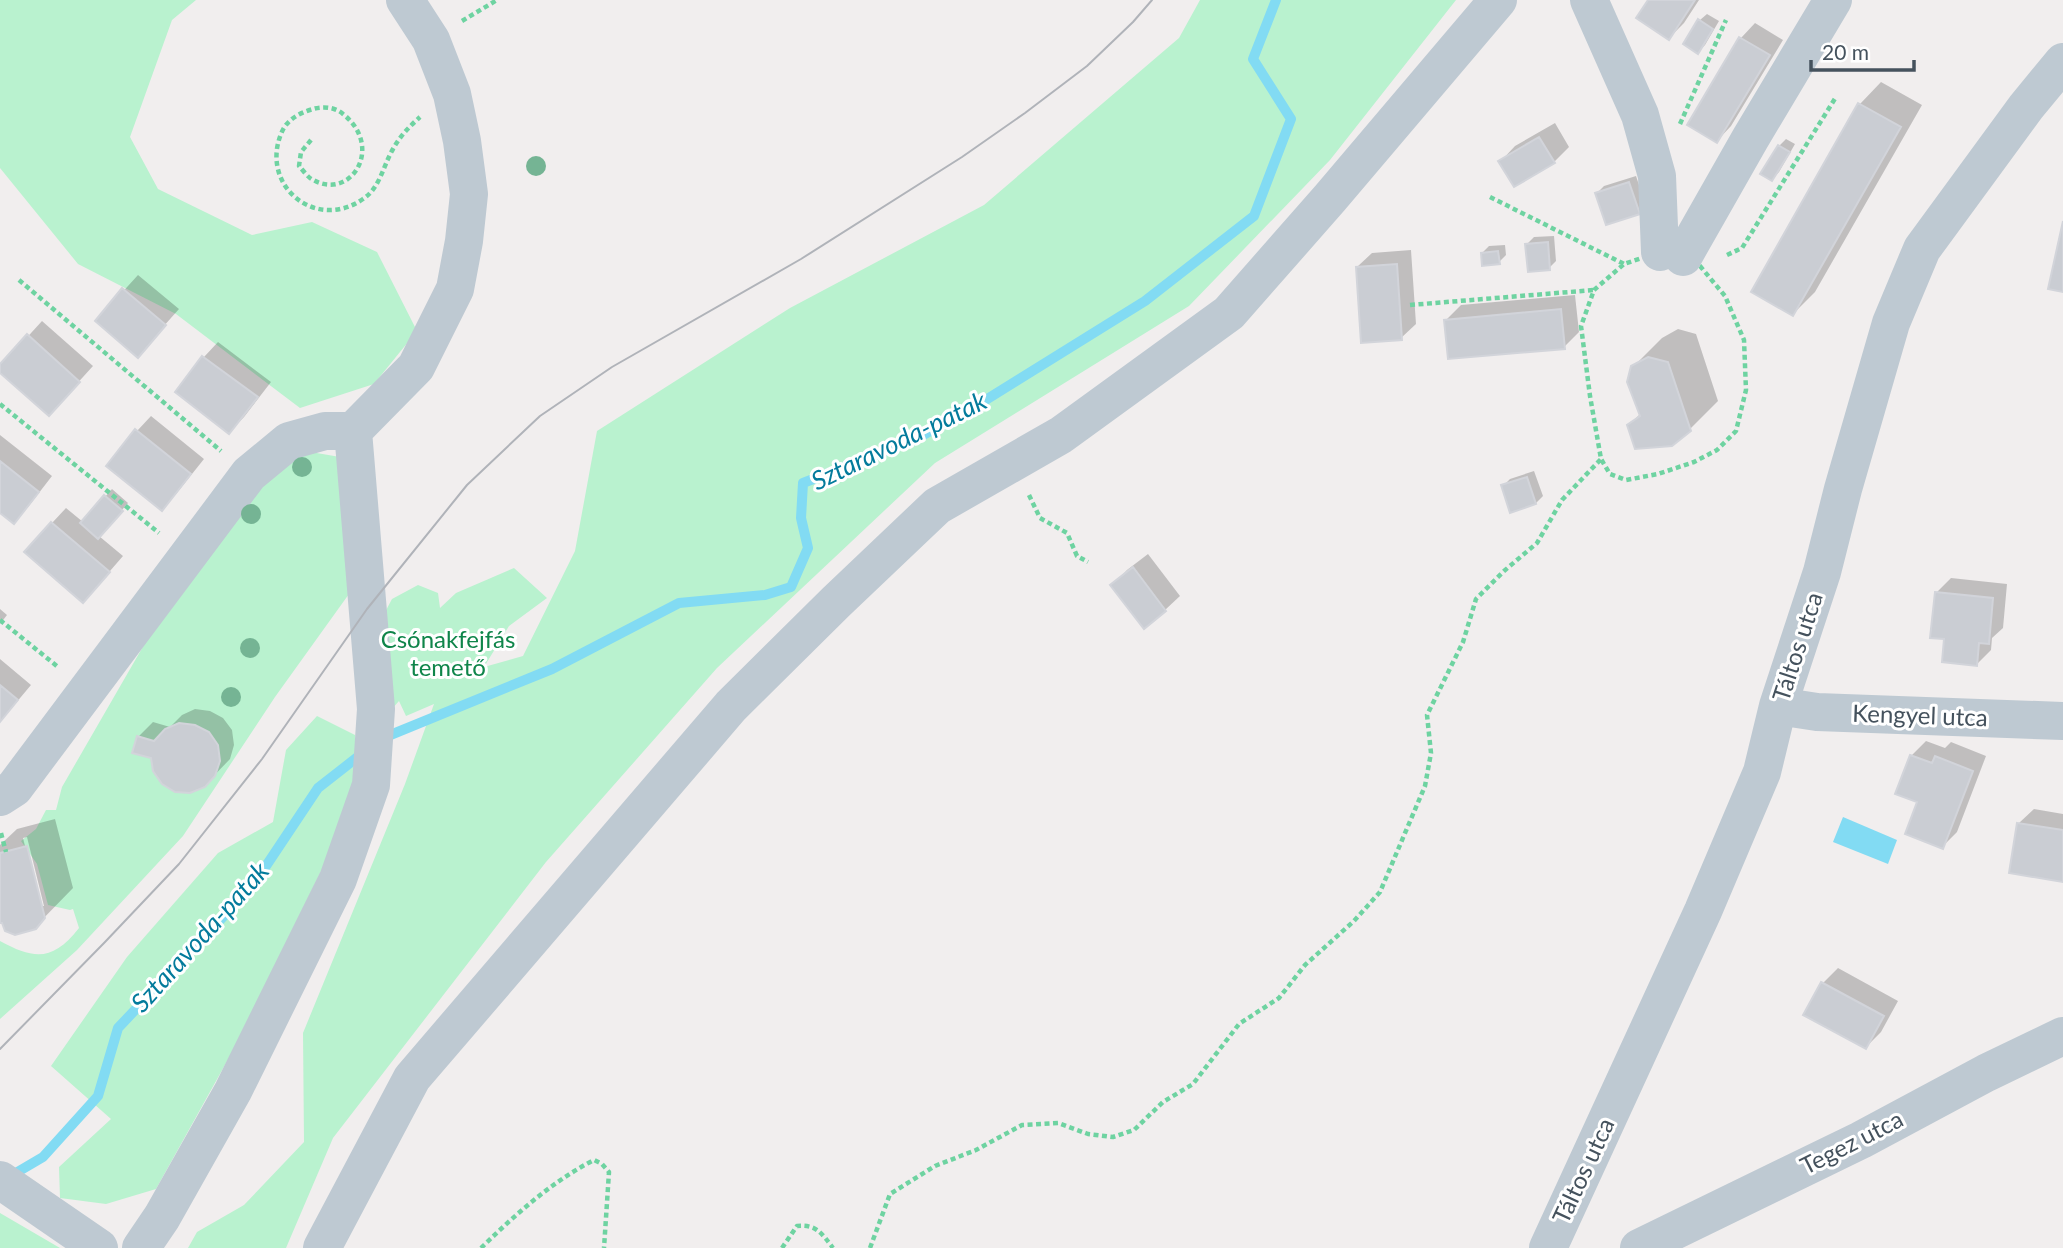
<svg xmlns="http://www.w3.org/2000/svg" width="2063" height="1248" font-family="Lato,sans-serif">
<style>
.green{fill:#b9f2cf}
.water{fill:#82dbf3}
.shadow{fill:#0003;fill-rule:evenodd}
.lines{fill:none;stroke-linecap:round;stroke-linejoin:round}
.stream{stroke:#82dbf3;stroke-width:10}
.building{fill:#cacdd3;stroke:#d2d4da;stroke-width:2}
.path{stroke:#6ed3a1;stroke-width:4.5;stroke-dasharray:5 3.5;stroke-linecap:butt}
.minor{stroke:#bec9d2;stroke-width:38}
.tram{stroke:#b0b3b9;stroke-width:2}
.tree{fill:#75b494}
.labels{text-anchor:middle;stroke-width:6;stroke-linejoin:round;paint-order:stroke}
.park-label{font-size:24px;fill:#0f854a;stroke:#fff}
.street-label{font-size:24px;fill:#45525d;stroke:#fff}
.water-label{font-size:26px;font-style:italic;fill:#037b9c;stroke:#fff}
</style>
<rect width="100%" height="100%" fill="#f1eeee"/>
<path class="green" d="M 0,0 L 196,0 L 172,20 L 130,137 L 158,189 L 252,235 L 312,222 L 377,252 L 417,331 L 374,384 L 300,408 L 176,314 L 78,264 L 0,168 Z
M 1200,0 L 1456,0 L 1330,160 L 1189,306 L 935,463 L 717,668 L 546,862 L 333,1138 L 286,1248 L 188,1248 L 197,1232 L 244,1205 L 304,1142 L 303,1033 L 405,784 L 434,704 L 406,716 L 399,701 L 391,710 L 356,667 L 392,599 L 418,585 L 438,593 L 440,608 L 456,593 L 514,568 L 547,598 L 509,626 L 484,667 L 523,656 L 575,551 L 597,431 L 790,308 L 984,205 L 1179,38 Z
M 305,451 L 340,457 L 354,587 L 275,697 L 183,836 L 77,950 L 0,1019 L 0,941 C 35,960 53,961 79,928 L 73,909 L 70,910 L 48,905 L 37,864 L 21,841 L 36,829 L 46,810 L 56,810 L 62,787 L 167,605 L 274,472 Z
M 317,716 L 355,735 L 358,795 L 241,1036 L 156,1189 L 106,1204 L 60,1198 L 59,1167 L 111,1119 L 51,1066 L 127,957 L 218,853 L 273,822 L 286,750 Z
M 0,1213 L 60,1248 L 0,1248 Z"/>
<path class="water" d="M 1843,817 L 1897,840 L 1888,864 L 1833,842 Z"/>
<path class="shadow" d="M 1650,0 L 1699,0 L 1684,23 L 1669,38 Z
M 1707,14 L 1719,21 L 1705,45 L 1698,52 L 1700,20 Z
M 1755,23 L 1783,40 L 1731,126 L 1717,141 L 1690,125 L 1741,38 Z
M 1881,82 L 1922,105 L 1815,292 L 1793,314 L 1860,104 Z
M 1555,123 L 1569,147 L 1554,162 L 1501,161 L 1515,146 Z
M 1786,139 L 1795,144 L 1779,172 L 1772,179 L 1763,173 L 1779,146 Z
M 1636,176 L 1646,206 L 1639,213 L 1597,193 L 1604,186 Z
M 1554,236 L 1556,261 L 1549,268 L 1527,244 L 1534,237 Z
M 1505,245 L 1506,255 L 1499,262 L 1482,253 L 1489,246 Z
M 1411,250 L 1416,324 L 1401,338 L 1357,267 L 1372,253 Z
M 138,275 L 179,309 L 138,355 L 97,320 Z
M 1575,295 L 1579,332 L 1564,347 L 1446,320 L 1461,305 Z
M 42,321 L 93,366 L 63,399 L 0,371 L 0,367 Z
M 1678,329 L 1696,334 L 1718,401 L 1689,430 L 1629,425 L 1641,413 L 1633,367 L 1662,338 Z
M 218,342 L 271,382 L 244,417 L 229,432 L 177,392 L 204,357 Z
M 151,416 L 204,459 L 176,494 L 162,509 L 137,431 Z
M 0,435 L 52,476 L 28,507 L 14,521 L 0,511 Z
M 1534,471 L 1543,496 L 1536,503 L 1503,486 L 1510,479 Z
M 112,489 L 128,503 L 99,536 L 123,556 L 97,586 L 52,523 L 66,508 L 83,522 Z
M 1148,554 L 1180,596 L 1165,610 L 1113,585 L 1127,570 Z
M 1951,578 L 2007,584 L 2003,628 L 1992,638 L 1991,650 L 1977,664 L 1945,638 L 1937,592 Z
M 0,609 L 7,615 L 0,624 Z
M 0,659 L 31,685 L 0,722 Z
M 195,709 L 210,711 L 223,718 L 232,730 L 234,745 L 230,759 L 204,786 L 152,757 L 138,737 L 153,722 L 170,727 L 182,715 Z
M 1926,741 L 1945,748 L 1951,742 L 1986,756 L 1957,832 L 1942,847 L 1911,756 Z
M 2034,809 L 2063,814 L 2063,880 L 2019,823 Z
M 55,819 L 73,888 L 35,927 L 0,922 L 0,845 L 17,829 ZM 27,837 L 44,906 L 40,906 L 23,838 Z
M 1838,968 L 1898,1001 L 1881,1032 L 1866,1047 L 1806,1014 L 1823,983 Z"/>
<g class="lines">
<path class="stream" d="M 383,738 L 552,669 L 679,603 L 765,595 L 791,587 L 808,548 L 801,518 L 803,483 L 912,441 L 976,406 L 1145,301 L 1254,216 L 1291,119 L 1253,59 L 1276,0
M 9,1177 L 43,1157 L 98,1096 L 118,1028 L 254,884 L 318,788 L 364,752"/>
</g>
<path class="building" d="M 1648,0 L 1695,0 L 1669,40 L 1636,18 Z
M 1698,19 L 1713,29 L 1698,54 L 1683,44 Z
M 1739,37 L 1770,55 L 1717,143 L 1687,125 Z
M 1858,103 L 1901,127 L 1793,316 L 1751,292 Z
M 1539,137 L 1555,163 L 1514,187 L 1498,161 Z
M 1778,145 L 1790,152 L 1772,181 L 1760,174 Z
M 1629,182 L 1640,214 L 1606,225 L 1595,193 Z
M 2063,221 L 2063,292 L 2048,289 Z
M 1548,242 L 1550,270 L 1528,272 L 1525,244 Z
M 1498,251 L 1500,264 L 1482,266 L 1481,253 Z
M 1397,264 L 1402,340 L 1361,343 L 1356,267 Z
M 122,288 L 166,325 L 138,358 L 95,321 Z
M 1561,309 L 1565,349 L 1448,359 L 1444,320 Z
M 27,334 L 80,382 L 49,416 L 0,373 L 0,364 Z
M 202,356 L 258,397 L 229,434 L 175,392 Z
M 1648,357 L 1668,362 L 1691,431 L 1672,446 L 1635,449 L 1627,425 L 1640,416 L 1627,382 L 1631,366 Z
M 135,429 L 191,474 L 162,511 L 106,466 Z
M 0,461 L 39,492 L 14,524 L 0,513 Z
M 1527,477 L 1536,504 L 1510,513 L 1501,485 Z
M 104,495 L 123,511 L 98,539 L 80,523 Z
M 51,522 L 110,572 L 83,603 L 24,552 Z
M 1133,567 L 1166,611 L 1144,629 L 1110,585 Z
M 1935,592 L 1993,598 L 1989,644 L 1979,643 L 1977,666 L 1942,662 L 1944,639 L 1930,638 Z
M 0,685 L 18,700 L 0,722 Z
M 179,723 L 195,725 L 209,732 L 218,745 L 220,761 L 215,776 L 205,787 L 190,793 L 175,792 L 162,784 L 153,771 L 151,758 L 132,753 L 137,736 L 154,741 L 165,729 Z
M 1910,755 L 1932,763 L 1935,756 L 1973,771 L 1943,849 L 1905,834 L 1917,802 L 1895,794 Z
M 2017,823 L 2063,830 L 2063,882 L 2009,873 Z
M 27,846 L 45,918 L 36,929 L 15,935 L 5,931 L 2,923 L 0,923 L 0,853 Z
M 1821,982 L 1884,1016 L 1866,1049 L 1803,1015 Z"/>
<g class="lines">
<path class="path" d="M 462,21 L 497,0
M 1680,124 L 1726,20
M 311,140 L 301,152 L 299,166 C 302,169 306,175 310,178 C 349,204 386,148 343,114 C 335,107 323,106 313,109 C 299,113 286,120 281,134 C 260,186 316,232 363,199 C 380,188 383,166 393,149 C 400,136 409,127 420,117
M 1490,197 L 1624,264
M 1660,252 L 1683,257 L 1700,266 L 1725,296 L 1744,340 L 1746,390 L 1736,431 L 1717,450 L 1694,462 L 1658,474 L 1626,480 L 1610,474 L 1601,459 L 1590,396 L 1581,326 L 1594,290 L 1624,264 Z
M 1727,255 L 1742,248 L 1836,97
M 19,280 L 221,451
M 1410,305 L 1594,290
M 0,404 L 159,533
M 1029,495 L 1040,518 L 1067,533 L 1077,556 L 1088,562
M 0,620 L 58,667
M 1,833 L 6,852
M 481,1248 C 515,1215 551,1182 594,1160 L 602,1164 L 609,1172 L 604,1248
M 782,1248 L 797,1226 C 817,1224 822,1234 833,1248
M 870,1248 L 890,1194 L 935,1166 L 976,1150 L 1022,1125 L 1058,1123 L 1088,1134 L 1113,1137 L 1134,1130 L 1163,1102 L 1193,1084 L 1239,1024 L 1279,998 L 1305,965 L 1354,921 L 1380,892 L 1425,786 L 1431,753 L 1427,715 L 1463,642 L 1476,599 L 1504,571 L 1537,543 L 1562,500 L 1601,459"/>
<path class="minor" d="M 1589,0 L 1640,115 L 1657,176 L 1660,252
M 1683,257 L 1750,139 L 1833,0
M 1778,706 L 1817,712 L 2063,721
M 0,797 L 14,788 L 249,474 L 289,441 L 325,431 L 353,431
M 0,1180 L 99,1248
M 141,1248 L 162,1217 L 233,1091 L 338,879 L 371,785 L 376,709 L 353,431 L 416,367 L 455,289 L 464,241 L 469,194 L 462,141 L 452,94 L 431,40 L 405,0
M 322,1248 L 412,1078 L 731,706 L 836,602 L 937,506 L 1061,435 L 1229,313 L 1330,198 L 1498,0
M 1548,1248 L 1703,911 L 1762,772 L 1778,706 L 1822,572 L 1843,489 L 1891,323 L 1922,249 L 2026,107 L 2063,62
M 1639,1248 L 1861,1140 L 1986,1073 L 2063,1036"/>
<path class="tram" d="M 0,1049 L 105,942 L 179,864 L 262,759 L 367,609 L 467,485 L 540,416 L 612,367 L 801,259 L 962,157 L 1025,113 L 1087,66 L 1133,22 L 1152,0"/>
</g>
<g class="tree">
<circle cx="536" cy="166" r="10"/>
<circle cx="302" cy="467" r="10"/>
<circle cx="251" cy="514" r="10"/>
<circle cx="250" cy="648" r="10"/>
<circle cx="231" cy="697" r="10"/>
</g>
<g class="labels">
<g class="park-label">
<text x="448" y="648">Csónakfejfás<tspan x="448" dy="28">temető</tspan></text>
</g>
<g class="street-label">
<text transform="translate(1798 647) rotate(-72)" y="8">Táltos utca</text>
<text transform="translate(1920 716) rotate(2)" y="8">Kengyel utca</text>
<text transform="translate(1852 1143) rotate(-27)" y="8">Tegez utca</text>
<text transform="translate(1584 1171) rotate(-65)" y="8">Táltos utca</text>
</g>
<g class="water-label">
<text transform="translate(899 441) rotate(-26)" y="9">Sztaravoda-patak</text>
<text transform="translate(200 937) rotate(-48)" y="9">Sztaravoda-patak</text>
</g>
</g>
<path d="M1811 60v10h103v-10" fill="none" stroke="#45525d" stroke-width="3.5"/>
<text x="1822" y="60" font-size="21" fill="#45525d" stroke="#ffffff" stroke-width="5" paint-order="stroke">20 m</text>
</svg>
